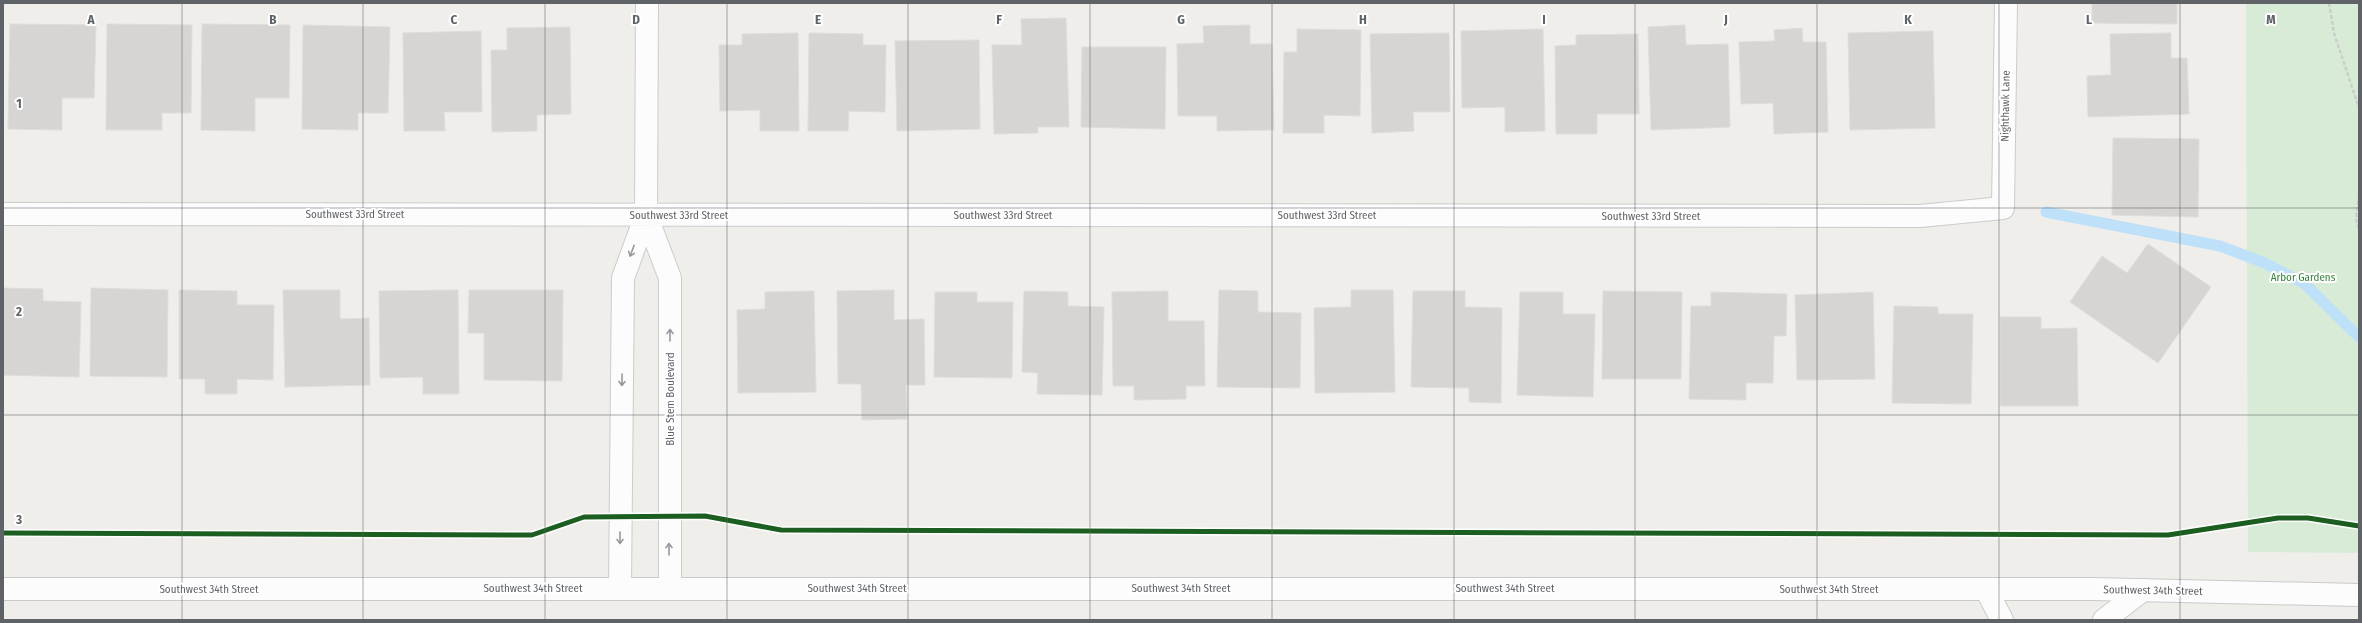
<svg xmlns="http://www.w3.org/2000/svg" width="2362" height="623" font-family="'Fira Sans Condensed',sans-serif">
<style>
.green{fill:#d8ebd6}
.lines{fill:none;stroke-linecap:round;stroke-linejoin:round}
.stream{stroke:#bfe0f9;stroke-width:11}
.building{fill:#d6d5d3;stroke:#deddd9}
.street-casing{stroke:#cbcccc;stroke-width:24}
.secondary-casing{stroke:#cacacb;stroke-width:24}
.path{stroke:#cacfcc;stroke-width:2.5;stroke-dasharray:4 2;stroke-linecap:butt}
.street{stroke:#fdfcfc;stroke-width:22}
.secondary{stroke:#fdfcfc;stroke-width:22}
.cycleway-casing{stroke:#fff;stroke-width:8}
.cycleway{stroke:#1b5e20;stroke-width:5}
.oneway{stroke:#96999c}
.grid{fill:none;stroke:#5f6368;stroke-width:1;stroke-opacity:0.55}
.labels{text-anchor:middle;stroke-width:4;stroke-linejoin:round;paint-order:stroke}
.street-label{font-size:11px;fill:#5f6368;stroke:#fff}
.park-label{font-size:11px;fill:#348238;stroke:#fff}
.grid-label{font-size:13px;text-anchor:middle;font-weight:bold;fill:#5f6368;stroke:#fff;stroke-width:4;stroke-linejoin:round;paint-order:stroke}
</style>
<rect width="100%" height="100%" fill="#efeeea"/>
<path class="green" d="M 2246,3 L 2359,3 L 2359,553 L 2248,552 Z"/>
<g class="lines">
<path class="stream" d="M 2046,212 L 2220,246 L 2265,263 L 2305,284 L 2359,337"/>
</g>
<path class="building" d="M 2092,3 L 2177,3 L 2177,24 L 2092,23 Z
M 1066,18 L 1069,127 L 1038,127 L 1038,133 L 994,134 L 992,45 L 1022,45 L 1021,19 Z
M 10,24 L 96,25 L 94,98 L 62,98 L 62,130 L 8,129 Z
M 107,24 L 192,25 L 191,113 L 162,113 L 162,130 L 106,130 Z
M 202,24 L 290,25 L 289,98 L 255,98 L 255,131 L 201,130 Z
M 303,25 L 390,27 L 388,113 L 358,113 L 358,130 L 302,129 Z
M 1250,25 L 1250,44 L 1272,44 L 1274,130 L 1217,131 L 1217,116 L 1178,116 L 1177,44 L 1204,43 L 1203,26 Z
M 1685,25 L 1686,45 L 1728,44 L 1730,127 L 1651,130 L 1648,27 Z
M 570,27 L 571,114 L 537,115 L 537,131 L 492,132 L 491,50 L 507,50 L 507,28 Z
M 1802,28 L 1803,42 L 1826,42 L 1828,132 L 1774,134 L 1773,103 L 1741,104 L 1739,42 L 1775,41 L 1774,30 Z
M 1297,29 L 1361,30 L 1360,116 L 1324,115 L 1324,133 L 1283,133 L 1284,52 L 1297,52 Z
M 1543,29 L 1545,131 L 1505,132 L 1505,107 L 1462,108 L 1461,31 Z
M 481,31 L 482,112 L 444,112 L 445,131 L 404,131 L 403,33 Z
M 1933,31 L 1935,128 L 1850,130 L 1848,33 Z
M 798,33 L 799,131 L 760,131 L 760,110 L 720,111 L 719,45 L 742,45 L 742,34 Z
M 809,33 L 863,34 L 863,45 L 886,45 L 885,112 L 849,111 L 848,131 L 808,131 Z
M 1449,33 L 1450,112 L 1413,112 L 1414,131 L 1372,133 L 1370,34 Z
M 2171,33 L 2171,58 L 2187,58 L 2189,114 L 2088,117 L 2087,76 L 2111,75 L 2110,34 Z
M 1638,34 L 1639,114 L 1597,114 L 1597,134 L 1556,134 L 1555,46 L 1576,45 L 1576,35 Z
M 979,40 L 980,129 L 897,131 L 895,41 Z
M 1082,47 L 1166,47 L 1165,129 L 1081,127 Z
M 2113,138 L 2199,139 L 2198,217 L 2112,215 Z
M 2148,244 L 2211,287 L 2158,363 L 2070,302 L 2102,256 L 2127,273 Z
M 3,288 L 43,289 L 43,301 L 81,302 L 79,377 L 3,375 Z
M 91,288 L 168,290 L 167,377 L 90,376 Z
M 179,290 L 237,291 L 237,305 L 274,305 L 273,380 L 237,379 L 237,394 L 205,394 L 205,379 L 179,379 Z
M 283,290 L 340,290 L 340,319 L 369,318 L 370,385 L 285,387 Z
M 458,290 L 459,394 L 423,394 L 423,377 L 380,378 L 379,291 Z
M 469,290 L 563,290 L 562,381 L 484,380 L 484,333 L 468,333 Z
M 894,290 L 894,320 L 924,319 L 925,385 L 906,385 L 907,419 L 862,420 L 861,384 L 838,384 L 837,291 Z
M 1219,290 L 1258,291 L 1258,312 L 1301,313 L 1300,388 L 1217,387 Z
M 1351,290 L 1393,290 L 1395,392 L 1315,393 L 1314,308 L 1351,307 Z
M 814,291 L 816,392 L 738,393 L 737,310 L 765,309 L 765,292 Z
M 1024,291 L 1068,292 L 1068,306 L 1104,307 L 1102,395 L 1037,394 L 1038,373 L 1022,372 Z
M 1168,291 L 1168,321 L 1204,321 L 1205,386 L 1186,386 L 1186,399 L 1134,400 L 1134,386 L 1113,386 L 1112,292 Z
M 1413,291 L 1465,291 L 1465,307 L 1502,308 L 1501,403 L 1469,402 L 1469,388 L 1411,387 Z
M 1603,291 L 1682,292 L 1681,379 L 1602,379 Z
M 935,292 L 977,292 L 977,302 L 1013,302 L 1012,378 L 934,377 Z
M 1520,292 L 1563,292 L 1563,314 L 1595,314 L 1593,397 L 1517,395 Z
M 1711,292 L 1787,294 L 1786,336 L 1774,336 L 1773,383 L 1746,383 L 1746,400 L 1689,399 L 1691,306 L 1711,306 Z
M 1873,292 L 1875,379 L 1797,380 L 1795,295 Z
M 1894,306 L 1938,307 L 1938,314 L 1973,314 L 1971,404 L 1892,403 Z
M 2000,317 L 2041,317 L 2041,329 L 2077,328 L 2078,406 L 2000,406 Z"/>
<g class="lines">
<g class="street-casing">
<path id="street" d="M 3,214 L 1920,216 L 2003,208 L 2006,3
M 646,215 L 670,278 L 670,588
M 620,587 L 623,278 L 646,215 L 647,3
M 1986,589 L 2002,620
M 2104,620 L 2143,590"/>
</g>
<g class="secondary-casing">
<path id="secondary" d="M 3,589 L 2092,589 L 2359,595"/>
</g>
<path class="path" d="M 2329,3 L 2334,33 L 2359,108
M 2359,195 L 2356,218 L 2359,231"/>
<use href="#street" class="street"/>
<use href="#secondary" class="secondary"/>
<g class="cycleway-casing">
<path id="cycleway" d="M 3,533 L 532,535 L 584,517 L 705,516 L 781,530 L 2168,535 L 2278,518 L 2308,518 L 2359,526"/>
</g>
<use href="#cycleway" class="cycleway"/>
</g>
<defs><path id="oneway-shaft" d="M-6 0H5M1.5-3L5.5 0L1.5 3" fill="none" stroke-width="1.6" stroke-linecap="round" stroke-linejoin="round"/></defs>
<g class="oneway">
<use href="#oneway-shaft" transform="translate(632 251) rotate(110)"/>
<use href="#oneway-shaft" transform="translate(670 335) rotate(-90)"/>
<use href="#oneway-shaft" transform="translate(622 380) rotate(91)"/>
<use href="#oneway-shaft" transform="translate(620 538) rotate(90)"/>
<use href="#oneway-shaft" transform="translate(669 549) rotate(-90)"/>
</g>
<path class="grid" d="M 182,3 L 182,620M 363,3 L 363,620M 545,3 L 545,620M 727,3 L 727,620M 908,3 L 908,620M 1090,3 L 1090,620M 1272,3 L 1272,620M 1454,3 L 1454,620M 1635,3 L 1635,620M 1817,3 L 1817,620M 1999,3 L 1999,620M 2180,3 L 2180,620M 3,208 L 2359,208M 3,415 L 2359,415"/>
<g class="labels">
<g class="street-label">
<text transform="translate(2005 106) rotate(-89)" y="4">Nighthawk Lane</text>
<text x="355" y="218">Southwest 33rd Street</text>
<text x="679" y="219">Southwest 33rd Street</text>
<text x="1003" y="219">Southwest 33rd Street</text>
<text x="1327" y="219">Southwest 33rd Street</text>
<text x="1651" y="220">Southwest 33rd Street</text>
<text transform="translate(670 399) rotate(-90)" y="4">Blue Stem Boulevard</text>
<text x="533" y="592">Southwest 34th Street</text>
<text x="857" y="592">Southwest 34th Street</text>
<text x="1181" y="592">Southwest 34th Street</text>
<text x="1505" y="592">Southwest 34th Street</text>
<text x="209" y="593">Southwest 34th Street</text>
<text x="1829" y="593">Southwest 34th Street</text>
<text transform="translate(2153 590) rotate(1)" y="4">Southwest 34th Street</text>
</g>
<g class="park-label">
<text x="2303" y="281">Arbor Gardens</text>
</g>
</g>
<g class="grid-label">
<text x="91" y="24">A</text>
<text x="273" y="24">B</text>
<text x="454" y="24">C</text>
<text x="636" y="24">D</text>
<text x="818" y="24">E</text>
<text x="999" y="24">F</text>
<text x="1181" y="24">G</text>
<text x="1363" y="24">H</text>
<text x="1544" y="24">I</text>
<text x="1726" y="24">J</text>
<text x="1908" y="24">K</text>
<text x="2089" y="24">L</text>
<text x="2271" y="24">M</text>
<text x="19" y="108">1</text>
<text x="19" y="316">2</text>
<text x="19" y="524">3</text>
</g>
<rect width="2362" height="623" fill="none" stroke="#5f6368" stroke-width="8"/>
</svg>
